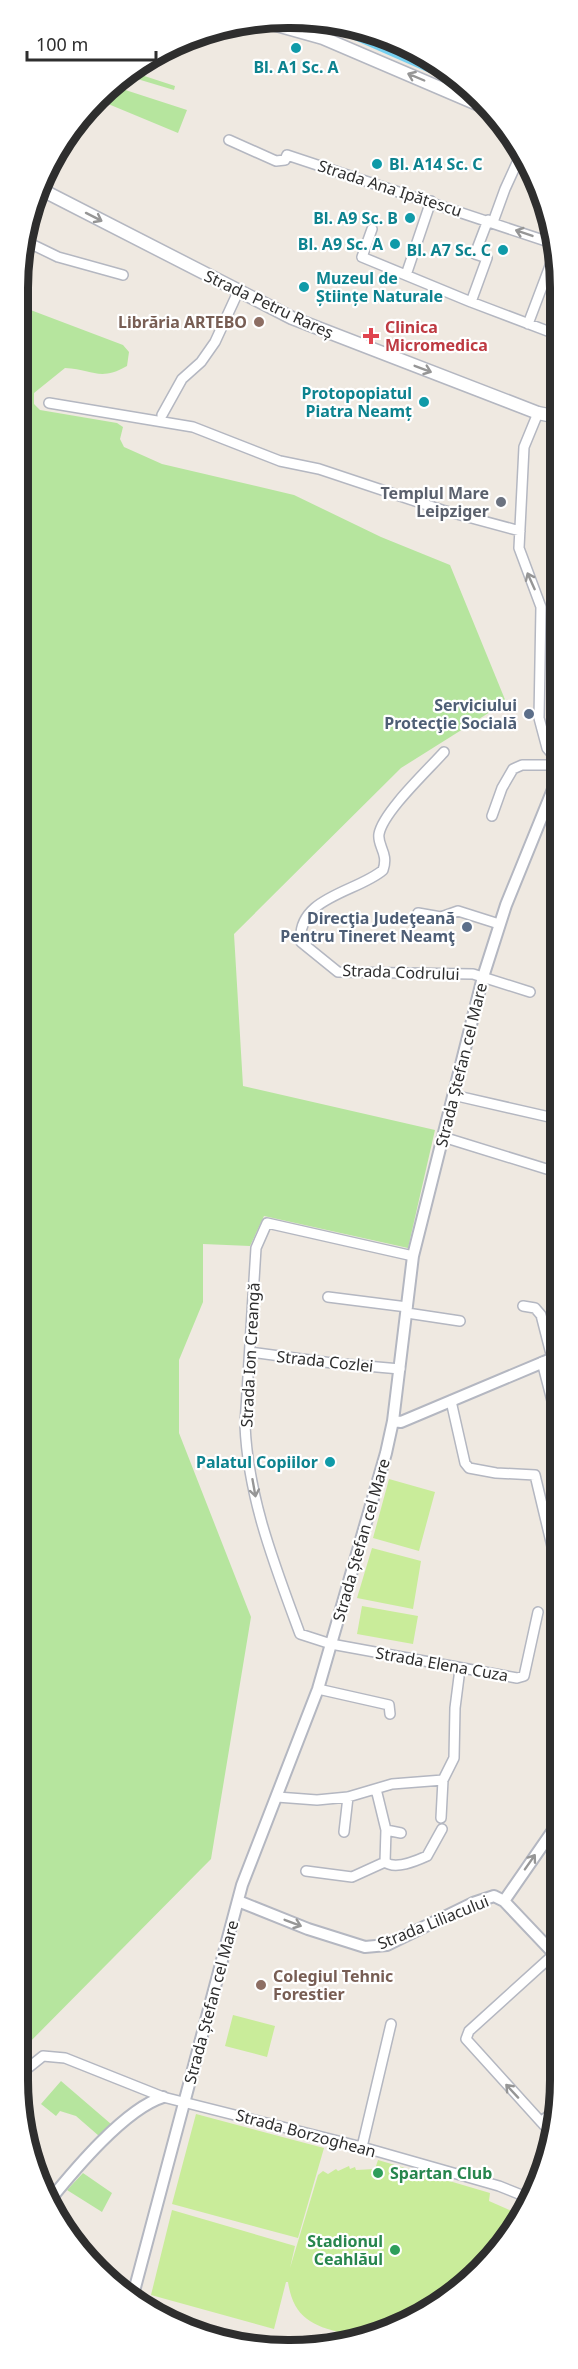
<svg xmlns="http://www.w3.org/2000/svg" width="578" height="2369" font-family="'Noto Sans',sans-serif">
<style>
.green{fill:#b6e59e}
.pitch{fill:#c9ec9a}
.water{fill:#75cff0}
.lines{fill:none;stroke-linecap:round;stroke-linejoin:round}
.minor-casing{stroke:#b4b7c1;stroke-width:12}
.tertiary-casing{stroke:#b4b7c1;stroke-width:14}
.secondary-casing{stroke:#b4b7c1;stroke-width:15}
.minor{stroke:#fff;stroke-width:9}
.tertiary{stroke:#fff;stroke-width:10}
.secondary{stroke:#fff;stroke-width:12}
.oneway{stroke:#969696}
.culture-dot{fill:#0f9aa8;stroke:#fff;stroke-width:2}
.education-dot{fill:#8d6e63;stroke:#fff;stroke-width:2}
.health-dot{fill:#e0444e;stroke:#fff;stroke-width:2}
.worship-dot{fill:#6b7280;stroke:#fff;stroke-width:2}
.service-dot{fill:#5c6f8a;stroke:#fff;stroke-width:2}
.leisure-dot{fill:#2e9e5b;stroke:#fff;stroke-width:2}
.labels{text-anchor:middle;stroke-width:4.5;stroke-linejoin:round;paint-order:stroke}
.culture-label{font-size:16px;font-weight:bold;fill:#0d838f;stroke:#fff;text-anchor:end}
.street-label{font-size:16px;fill:#2e2e2e;stroke:#fff}
.education-label{font-size:16px;font-weight:bold;fill:#785e54;stroke:#fff;text-anchor:end}
.health-label{font-size:16px;font-weight:bold;fill:#be3a42;stroke:#fff;text-anchor:start}
.worship-label{font-size:16px;font-weight:bold;fill:#5b616d;stroke:#fff;text-anchor:end}
.service-label{font-size:16px;font-weight:bold;fill:#4e5e75;stroke:#fff;text-anchor:end}
.leisure-label{font-size:16px;font-weight:bold;fill:#27864d;stroke:#fff;text-anchor:start}
.rim{fill:none;stroke:#2e2e2e;stroke-width:8}
</style>
<rect width="100%" height="100%" fill="#efe9e1"/>
<path class="green" d="M 129,71 L 175,86 L 174,90 L 124,75 Z
M 113,86 L 187,110 L 178,133 L 101,101 Z
M 20,306 L 123,345 L 129,352 L 127,366 C 99,382 93,369 65,368 L 34,393 L 34,404 L 40,410 L 117,423 L 123,427 L 120,439 L 124,447 L 162,464 L 294,495 L 381,537 L 450,565 L 506,702 L 401,768 L 234,934 L 243,1086 L 435,1130 L 408,1248 L 264,1216 L 250,1246 L 203,1244 L 203,1302 L 179,1360 L 179,1433 L 251,1617 L 211,1859 L 18,2054 Z
M 61,2081 L 111,2124 L 99,2136 L 76,2116 L 60,2111 L 56,2116 L 41,2104 Z
M 83,2173 L 112,2193 L 102,2212 L 67,2190 Z"/>
<path class="pitch" d="M 389,1479 L 435,1492 L 419,1551 L 373,1538 Z
M 372,1548 L 421,1561 L 413,1609 L 357,1598 Z
M 362,1606 L 418,1616 L 413,1644 L 357,1634 Z
M 233,2015 L 275,2026 L 267,2057 L 225,2046 Z
M 196,2114 L 324,2148 L 298,2238 L 172,2204 Z
M 378,2160 L 490,2193 L 489,2201 L 512,2211 L 521,2218 L 454,2295 L 359,2342 L 341,2343 L 343,2333 C 311,2326 293,2316 288,2282 L 286,2282 L 274,2329 L 151,2295 L 172,2210 L 295,2246 L 290,2268 L 318,2175 L 323,2171 L 328,2174 L 336,2169 L 338,2171 L 349,2166 L 350,2169 L 355,2167 L 356,2170 L 375,2169 Z"/>
<path class="water" d="M 325,20 L 409,46 L 475,93 L 311,21 Z"/>
<g class="lines">
<g class="minor-casing">
<path id="minor" d="M 229,140 L 276,161 L 285,160 L 287,155 L 555,244
M 488,220 L 475,254 L 487,258 L 471,302 L 558,335
M 493,222 L 505,189 L 521,154
M 372,229 L 362,257 L 471,302
M 25,241 L 58,257 L 123,275
M 406,275 L 431,201
M 528,324 L 556,250
M 49,403 L 193,427 L 280,461 L 319,469 L 442,510 L 520,531
M 538,413 L 524,447 L 519,548 L 541,607 L 539,718 L 547,748 L 558,761
M 162,415 L 182,379 L 201,362 L 215,342 L 238,292
M 444,752 C 428,770 383,812 379,834 C 377,846 389,853 383,870 C 358,892 296,897 301,942 L 338,972 L 473,974 L 530,992
M 492,816 L 502,788 L 513,769 L 522,765 L 551,765 L 555,760
M 418,913 L 441,917 L 458,911 L 499,924
M 453,1095 L 558,1119
M 443,1137 L 553,1171
M 413,1256 L 267,1223 L 256,1248 L 245,1425 C 248,1498 275,1566 300,1634 L 331,1644 L 517,1678 L 524,1676 L 538,1612
M 328,1297 L 407,1307
M 523,1306 L 535,1308 L 541,1315 L 552,1358
M 407,1313 L 460,1321
M 250,1352 L 332,1363 L 400,1369
M 542,1362 L 558,1424
M 451,1401 L 465,1463 L 469,1468 L 496,1473 L 535,1475 L 556,1563
M 318,1689 L 389,1705 L 390,1714
M 376,1789 L 386,1830 L 385,1862
M 277,1797 L 317,1800 L 348,1797 L 392,1784 L 443,1780 L 454,1758 L 455,1708 L 460,1669
M 441,1818 L 443,1780
M 386,1830 L 401,1833
M 344,1832 L 348,1797
M 306,1871 L 352,1877 L 385,1862 C 395,1870 416,1861 427,1856 L 442,1829
M 18,2076 L 43,2056 L 65,2058 L 163,2097 L 362,2147 L 499,2186 L 529,2198
M 541,2122 L 558,2107
M 552,2134 L 466,2039 L 469,2031 L 554,1954
M 362,2147 L 391,2024"/>
</g>
<g class="tertiary-casing">
<path id="tertiary" d="M 393,1421 L 401,1422 L 558,1356
M 238,1901 L 308,1929 L 365,1947 L 387,1945 L 473,1903 L 494,1896 L 504,1901 L 558,1958
M 504,1901 L 558,1823
M 49,2201 C 75,2169 125,2109 163,2097
M 133,2295 L 242,1885 L 318,1689 L 386,1453 L 393,1421 L 413,1256 L 483,977 L 506,905 L 558,777"/>
</g>
<g class="secondary-casing">
<path id="secondary" d="M 273,24 L 323,38 L 489,109
M 42,190 L 292,318 L 538,413 L 558,417"/>
</g>
<use href="#minor" class="minor"/>
<use href="#tertiary" class="tertiary"/>
<use href="#secondary" class="secondary"/>
</g>
<defs><path id="oneway-shaft" d="M-6 0H5M1.5-3L5.5 0L1.5 3" fill="none" stroke-width="1.6" stroke-linecap="round" stroke-linejoin="round" transform="scale(1.5)"/></defs>
<g class="oneway">
<use href="#oneway-shaft" transform="translate(416 77) rotate(-157)"/>
<use href="#oneway-shaft" transform="translate(94 217) rotate(27)"/>
<use href="#oneway-shaft" transform="translate(524 233) rotate(-161)"/>
<use href="#oneway-shaft" transform="translate(423 369) rotate(21)"/>
<use href="#oneway-shaft" transform="translate(531 581) rotate(-114)"/>
<use href="#oneway-shaft" transform="translate(254 1488) rotate(80)"/>
<use href="#oneway-shaft" transform="translate(530 1862) rotate(-55)"/>
<use href="#oneway-shaft" transform="translate(293 1923) rotate(21)"/>
<use href="#oneway-shaft" transform="translate(512 2091) rotate(-133)"/>
</g>
<g class="culture-dot">
<circle cx="296" cy="48" r="6"/>
<circle cx="377" cy="164" r="6"/>
<circle cx="410" cy="218" r="6"/>
<circle cx="395" cy="244" r="6"/>
<circle cx="503" cy="250" r="6"/>
<circle cx="304" cy="287" r="6"/>
<circle cx="424" cy="402" r="6"/>
<circle cx="330" cy="1462" r="6"/>
</g>
<g class="education-dot">
<circle cx="259" cy="322" r="6"/>
<circle cx="261" cy="1985" r="6"/>
</g>
<path class="health-dot" d="M368 327h6v6h6v6h-6v6h-6v-6h-6v-6h6z"/>
<circle class="worship-dot" cx="501" cy="502" r="6"/>
<g class="service-dot">
<circle cx="529" cy="714" r="6"/>
<circle cx="467" cy="927" r="6"/>
</g>
<g class="leisure-dot">
<circle cx="378" cy="2173" r="6"/>
<circle cx="395" cy="2250" r="6"/>
</g>
<g class="labels">
<g class="culture-label">
<text x="296" y="73" text-anchor="middle">Bl. A1 Sc. A</text>
<text x="389" y="170" text-anchor="start">Bl. A14 Sc. C</text>
<text x="398" y="224">Bl. A9 Sc. B</text>
<text x="383" y="250">Bl. A9 Sc. A</text>
<text x="491" y="256">Bl. A7 Sc. C</text>
<text x="316" y="284" text-anchor="start">Muzeul de<tspan x="316" dy="18">Științe Naturale</tspan></text>
<text x="412" y="399">Protopopiatul<tspan x="412" dy="18">Piatra Neamț</tspan></text>
<text x="318" y="1468">Palatul Copiilor</text>
</g>
<g class="street-label">
<text transform="translate(390 188) rotate(18)" y="6">Strada Ana Ipătescu</text>
<text transform="translate(269 304) rotate(25)" y="6">Strada Petru Rareș</text>
<text transform="translate(401 972) rotate(2)" y="6">Strada Codrului</text>
<text transform="translate(461 1065) rotate(-76)" y="6">Strada Ștefan cel Mare</text>
<text transform="translate(250 1355) rotate(-87)" y="6">Strada Ion Creangă</text>
<text transform="translate(325 1361) rotate(6)" y="6">Strada Cozlei</text>
<text transform="translate(361 1540) rotate(-74)" y="6">Strada Ștefan cel Mare</text>
<text transform="translate(442 1664) rotate(10)" y="6">Strada Elena Cuza</text>
<text transform="translate(433 1922) rotate(-22)" y="6">Strada Liliacului</text>
<text transform="translate(211 2002) rotate(-75)" y="6">Strada Ștefan cel Mare</text>
<text transform="translate(306 2133) rotate(15)" y="6">Strada Borzoghean</text>
</g>
<g class="education-label">
<text x="247" y="328">Librăria ARTEBO</text>
<text x="273" y="1982" text-anchor="start">Colegiul Tehnic<tspan x="273" dy="18">Forestier</tspan></text>
</g>
<g class="health-label">
<text x="385" y="333">Clinica<tspan x="385" dy="18">Micromedica</tspan></text>
</g>
<g class="worship-label">
<text x="489" y="499">Templul Mare<tspan x="489" dy="18">Leipziger</tspan></text>
</g>
<g class="service-label">
<text x="517" y="711">Serviciului<tspan x="517" dy="18">Protecţie Socială</tspan></text>
<text x="455" y="924">Direcţia Judeţeană<tspan x="455" dy="18">Pentru Tineret Neamţ</tspan></text>
</g>
<g class="leisure-label">
<text x="390" y="2179">Spartan Club</text>
<text x="383" y="2247" text-anchor="end">Stadionul<tspan x="383" dy="18">Ceahlăul</tspan></text>
</g>
</g>
<path d="M0 0H578V2369H0ZM288 28H290A260 260 0 0 1 550 288V2080A260 260 0 0 1 290 2340H288A260 260 0 0 1 28 2080V288A260 260 0 0 1 288 28Z" fill="#fff" fill-rule="evenodd"/>
<path class="rim" d="M288 28H290A260 260 0 0 1 550 288V2080A260 260 0 0 1 290 2340H288A260 260 0 0 1 28 2080V288A260 260 0 0 1 288 28Z"/>
<path d="M27 51v9h129v-9" fill="none" stroke="#2e2e2e" stroke-width="3"/>
<text x="36" y="51" font-size="18" fill="#2e2e2e" stroke="#ffffff" stroke-width="4.5" paint-order="stroke">100 m</text>
</svg>
